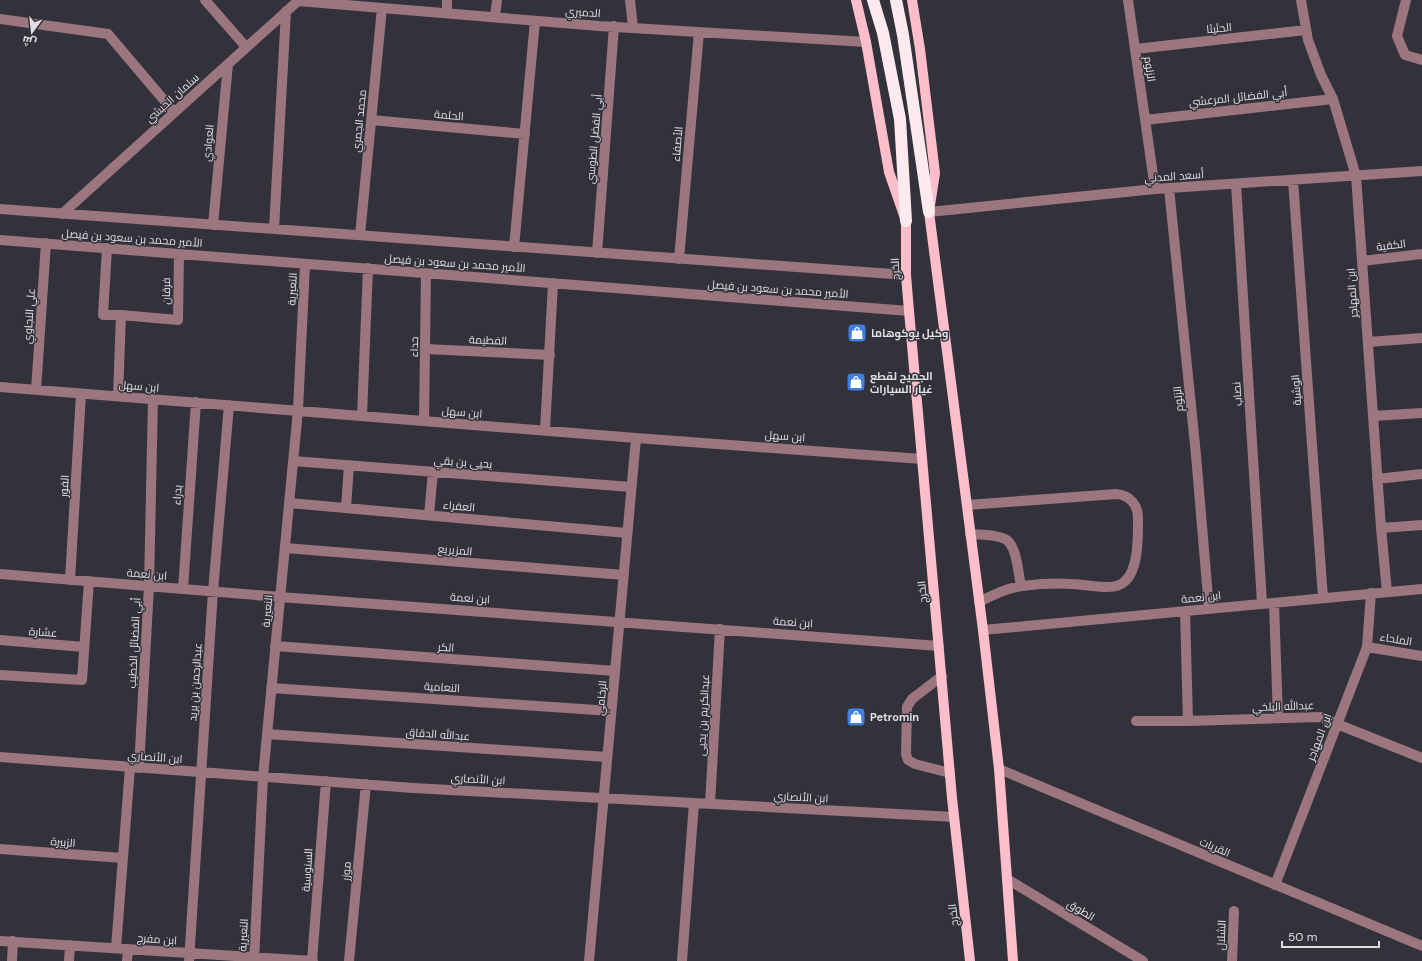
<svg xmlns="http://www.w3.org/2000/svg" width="1422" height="961" font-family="'DM Sans',Cairo,sans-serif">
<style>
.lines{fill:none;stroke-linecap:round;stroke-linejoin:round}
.minor{stroke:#9b767e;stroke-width:10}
.major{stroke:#fbbeca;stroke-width:10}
.highway{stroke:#fdeaee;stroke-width:12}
.labels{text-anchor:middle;stroke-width:3;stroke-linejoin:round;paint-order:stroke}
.street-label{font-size:11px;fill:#e0dfe4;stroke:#33323a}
.poi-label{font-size:11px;font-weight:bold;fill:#e0dfe4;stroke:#33323a;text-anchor:start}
</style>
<rect width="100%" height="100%" fill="#33323a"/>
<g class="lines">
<path class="minor" d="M 205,0 L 246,47
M 630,0 L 633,28
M 1128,0 L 1155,189
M 1301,0 L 1308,40 L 1321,75 L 1333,99 L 1356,176 L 1381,528 L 1387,592
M 1406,0 L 1397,36 L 1405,55 L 1422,60
M 298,1 L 599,26 L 866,42
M 447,13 L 447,0
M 495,17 L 497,0
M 0,19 L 108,34 L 174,112
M 1135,49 L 1306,30
M 371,120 L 525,134
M 1145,120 L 1333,99
M 1293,180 L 1323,598
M 1236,184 L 1262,603
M 1169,188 L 1196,455 L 1209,609
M 0,209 L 906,275
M 929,212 L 1155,189 L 1422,171
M 62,214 L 299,0
M 213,225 L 228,64
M 274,229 L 286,11
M 360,235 L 382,8
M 0,240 L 909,311
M 514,247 L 535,21
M 107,248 L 103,315 L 121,315
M 597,253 L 614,26
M 679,259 L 699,32
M 1362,261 L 1422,254
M 1368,342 L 1422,338
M 426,349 L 550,355
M 0,387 L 636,438 L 922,459
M 36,390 L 46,243
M 118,396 L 121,315 L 178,320 L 179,254
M 362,416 L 368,268
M 1373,416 L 1422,413
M 424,421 L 426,273
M 545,430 L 553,283
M 293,461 L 631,487
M 1377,479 L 1422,474
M 289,503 L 627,533
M 967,505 L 1116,494 C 1130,495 1138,505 1138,518 C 1138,535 1139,571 1124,582 C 1114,592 1085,584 1071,584 C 1055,583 1038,584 1022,586 C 1007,588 993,595 979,602
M 346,508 L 349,465
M 429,515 L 433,472
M 1381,528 L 1422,525
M 970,534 C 981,535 995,534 1005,539 C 1017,545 1018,573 1021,586
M 285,548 L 624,575
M 0,574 L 280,597 L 939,646
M 70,580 L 81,394
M 183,589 L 196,402
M 1274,603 L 1278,718
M 1185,611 L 1188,721
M 983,630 L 1422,589
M 0,640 L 84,647
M 275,646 L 615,671
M 1367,647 L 1422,656
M 0,675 L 82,680 L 89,581
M 942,676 L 912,699 L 907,707 L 906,754 L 908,760 L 915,764 L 950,773
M 271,688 L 611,711
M 1136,721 L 1188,721 L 1321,717 L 1337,724 L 1422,758
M 267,734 L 607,757
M 0,757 L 413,788 L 954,817
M 139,768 L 149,586 L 153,399
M 999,769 L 1422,946
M 710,804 L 720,629
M 0,849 L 123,858
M 1007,879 L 1143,961
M 1275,885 L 1367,647 L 1371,593
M 0,941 L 313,961
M 116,948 L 130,767
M 12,961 L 13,941
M 69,961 L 70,945
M 127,961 L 128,949
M 189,961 L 213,591 L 229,405
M 254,961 L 263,777 L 298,410 L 305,264
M 312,961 L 326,781
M 349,961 L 366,784
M 589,961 L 636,438
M 682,961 L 694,803
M 1232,961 L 1234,911"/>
<path class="major" d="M 856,0 L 866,42 L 889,172 L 906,221 L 906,275 L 909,311 L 952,798 L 970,961
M 912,0 L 920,49 L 935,173 L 929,212 L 983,630 L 999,769 L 1013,961"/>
<path class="highway" d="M 873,0 L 883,33 L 900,119 L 906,221
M 896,0 L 903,35 L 929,212"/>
</g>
<defs>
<g id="shop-square" transform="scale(1)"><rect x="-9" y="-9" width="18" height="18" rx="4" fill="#3f7fe0" stroke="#33323a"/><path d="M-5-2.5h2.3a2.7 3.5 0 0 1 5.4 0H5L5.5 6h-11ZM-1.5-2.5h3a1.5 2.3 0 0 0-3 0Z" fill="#fff"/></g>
</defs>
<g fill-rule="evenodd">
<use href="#shop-square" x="857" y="333"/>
<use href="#shop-square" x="856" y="382"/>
<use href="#shop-square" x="856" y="717"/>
</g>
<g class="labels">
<g class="street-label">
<text transform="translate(583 12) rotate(4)" y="4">الدميري</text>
<text transform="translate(1219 28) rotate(-6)" y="4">الحثيثا</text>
<text transform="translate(1150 69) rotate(82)" y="4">الزلوم</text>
<text transform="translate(1238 97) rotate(-6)" y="4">أبي الفضائل المرعشي</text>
<text transform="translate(172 98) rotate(-42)" y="4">سلمان الحبشي</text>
<text transform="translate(449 115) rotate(5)" y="4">الحلمة</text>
<text transform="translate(359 121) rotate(-84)" y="4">محمد الجمري</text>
<text transform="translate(594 139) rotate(-85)" y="4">أبي الفضل الطوسي</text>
<text transform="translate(208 143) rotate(-85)" y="4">العوادي</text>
<text transform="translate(677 144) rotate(-85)" y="4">الأصفاء</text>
<text transform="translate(1174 176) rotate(-4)" y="4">أسعد المدني</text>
<text transform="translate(132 238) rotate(4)" y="4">الأمير محمد بن سعود بن فيصل</text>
<text transform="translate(1391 245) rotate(-7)" y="4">الكفية</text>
<text transform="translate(455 263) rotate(4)" y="4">الأمير محمد بن سعود بن فيصل</text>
<text transform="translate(895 269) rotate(-92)" y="4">الخرج</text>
<text transform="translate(292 289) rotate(-87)" y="4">النعيرية</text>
<text transform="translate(778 289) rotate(4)" y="4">الأمير محمد بن سعود بن فيصل</text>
<text transform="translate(166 291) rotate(-89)" y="4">فرقان</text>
<text transform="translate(1352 293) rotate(-94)" y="4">ابن المهاجر</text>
<text transform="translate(29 316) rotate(-86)" y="4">علي النجاوي</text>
<text transform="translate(488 340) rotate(2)" y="4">الفطيمة</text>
<text transform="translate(414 347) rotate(-89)" y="4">حداء</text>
<text transform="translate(139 386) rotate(5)" y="4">ابن سهل</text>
<text transform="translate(1296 390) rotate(-94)" y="4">الوشية</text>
<text transform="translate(1237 394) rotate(-94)" y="4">نصاب</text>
<text transform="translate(1178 399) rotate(-96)" y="4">الزلوم</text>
<text transform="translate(462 412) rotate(5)" y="4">ابن سهل</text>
<text transform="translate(785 436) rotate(4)" y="4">ابن سهل</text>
<text transform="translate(463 462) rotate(4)" y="4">يحيى بن بقي</text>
<text transform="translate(64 486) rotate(-87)" y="4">الفور</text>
<text transform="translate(177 495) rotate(-86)" y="4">بدراء</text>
<text transform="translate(459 506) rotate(5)" y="4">العفراء</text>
<text transform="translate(455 550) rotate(5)" y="4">المزيريع</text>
<text transform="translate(147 574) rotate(5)" y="4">ابن نعمة</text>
<text transform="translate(922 592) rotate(-95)" y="4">الخرج</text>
<text transform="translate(1201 597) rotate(-6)" y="4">ابن نعمة</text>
<text transform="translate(470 598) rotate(4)" y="4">ابن نعمة</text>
<text transform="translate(267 611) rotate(-85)" y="4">النعيرية</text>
<text transform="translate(793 622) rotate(4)" y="4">ابن نعمة</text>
<text transform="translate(43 632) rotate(4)" y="4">عشارة</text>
<text transform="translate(1396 639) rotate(9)" y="4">الملحاء</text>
<text transform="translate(134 643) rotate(-87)" y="4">أبي الفضائل الخطيب</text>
<text transform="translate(446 647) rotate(4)" y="4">الكر</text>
<text transform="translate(195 682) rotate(-86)" y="4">عبدالرحمن بن بريد</text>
<text transform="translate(442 687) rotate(4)" y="4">النعامية</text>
<text transform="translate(601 698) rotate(-85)" y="4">الرخامي</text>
<text transform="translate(1283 706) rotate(-2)" y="4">عبدالله البلخي</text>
<text transform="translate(703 715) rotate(-87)" y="4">عبدالكريم بن يحيى</text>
<text transform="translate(438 734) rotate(4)" y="4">عبدالله الدقاق</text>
<text transform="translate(1319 737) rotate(-69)" y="4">ابن المهاجر</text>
<text transform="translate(155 757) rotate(4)" y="4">ابن الأنصاري</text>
<text transform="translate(478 779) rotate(3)" y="4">ابن الأنصاري</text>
<text transform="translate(801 797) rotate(3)" y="4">ابن الأنصاري</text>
<text transform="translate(63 842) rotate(4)" y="4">الزبيرة</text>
<text transform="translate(1215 847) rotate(23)" y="4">القريات</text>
<text transform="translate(307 870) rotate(-86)" y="4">السنوسية</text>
<text transform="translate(346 871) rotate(-85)" y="4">موزر</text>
<text transform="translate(1081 910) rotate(31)" y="4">الطوق</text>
<text transform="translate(953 915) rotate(-96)" y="4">الخرج</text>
<text transform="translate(243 935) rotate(-87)" y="4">النعيرية</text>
<text transform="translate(1221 935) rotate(-88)" y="4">الشلال</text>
<text transform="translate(157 939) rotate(4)" y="4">ابن مفرج</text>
</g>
<g class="poi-label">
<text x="871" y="337">وكيل يوكوهاما</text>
<text x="870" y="380">الجميح لقطع<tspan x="870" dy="13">غيار السيارات</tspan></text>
<text x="870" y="721">Petromin</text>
</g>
</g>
<g transform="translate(32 32) rotate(195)" stroke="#33323a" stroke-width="3" paint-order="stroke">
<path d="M0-3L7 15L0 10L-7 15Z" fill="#e0dfe4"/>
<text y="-6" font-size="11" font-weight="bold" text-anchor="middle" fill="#e0dfe4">ش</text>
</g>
<path d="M1282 941v6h97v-6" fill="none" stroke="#e0dfe4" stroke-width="2"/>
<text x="1288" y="941" font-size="12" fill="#e0dfe4" stroke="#33323a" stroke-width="3" paint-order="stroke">50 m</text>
</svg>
